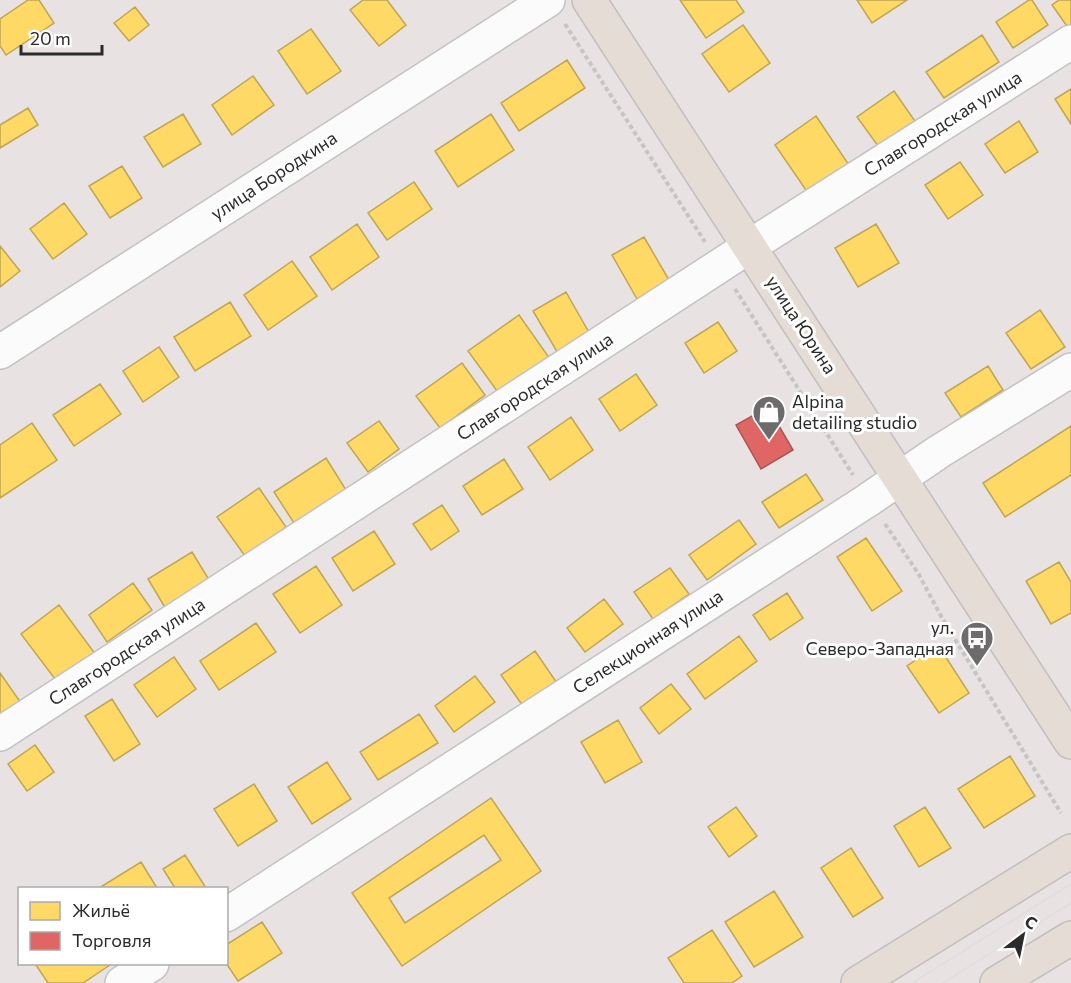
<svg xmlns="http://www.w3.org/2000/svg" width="1071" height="983" font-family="Commissioner,sans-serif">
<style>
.homes{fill:#ffd966;stroke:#bfa554;stroke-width:1.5;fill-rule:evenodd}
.shops{fill:#e06666;stroke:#aa5454;stroke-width:1.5}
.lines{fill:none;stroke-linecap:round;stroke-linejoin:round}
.minor-casing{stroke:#c3c2c2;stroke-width:36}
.major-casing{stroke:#c0bebe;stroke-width:36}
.path{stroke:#c5c5c5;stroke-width:4;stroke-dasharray:4.5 3;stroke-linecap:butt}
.minor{stroke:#fcfbfb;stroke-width:33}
.major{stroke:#e5dcd6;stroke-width:33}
.tram{stroke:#dededf;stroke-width:1.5}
.labels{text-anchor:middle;stroke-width:6;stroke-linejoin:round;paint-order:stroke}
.street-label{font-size:18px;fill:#2b2b2b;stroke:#fff}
.poi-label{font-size:18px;fill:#2b2b2b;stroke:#fff;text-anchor:start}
</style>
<rect width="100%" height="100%" fill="#e8e3e2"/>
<path class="homes" d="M 28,0 L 39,0 L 54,23 L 6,55 L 0,46 L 0,19 Z
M 363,0 L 387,0 L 406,25 L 379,46 L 350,10 Z
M 680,0 L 736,0 L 744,12 L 706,38 Z
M 857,0 L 907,0 L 872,23 Z
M 1029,0 L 1032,0 L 1048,25 L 1013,48 L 996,22 Z
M 1059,0 L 1071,0 L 1071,27 L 1069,29 L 1052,5 Z
M 135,7 L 149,25 L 129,41 L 114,23 Z
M 743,25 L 770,63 L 729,92 L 702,54 Z
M 311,29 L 341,71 L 307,94 L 278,51 Z
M 982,35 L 999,62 L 944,98 L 926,72 Z
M 567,60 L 585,88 L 519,131 L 501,103 Z
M 253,76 L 274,105 L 232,135 L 212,105 Z
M 1071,89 L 1071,124 L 1055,99 Z
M 894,91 L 917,124 L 881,150 L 857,117 Z
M 28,108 L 38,125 L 0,148 L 0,125 Z
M 183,114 L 201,144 L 163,167 L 144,137 Z
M 491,114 L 514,150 L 458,187 L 435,151 Z
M 816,116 L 849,165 L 808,193 L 775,145 Z
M 1019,121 L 1038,152 L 1005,173 L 985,144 Z
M 960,162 L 983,195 L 948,219 L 925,185 Z
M 122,166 L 142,198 L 110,218 L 89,186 Z
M 414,182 L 432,209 L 387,240 L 368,213 Z
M 64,203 L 87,234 L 53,259 L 30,229 Z
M 357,224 L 379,257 L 332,290 L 310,257 Z
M 876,224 L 899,263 L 858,287 L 835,248 Z
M 644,237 L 669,280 L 637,299 L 612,255 Z
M 0,246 L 20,271 L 0,287 Z
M 292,261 L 317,296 L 268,330 L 244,295 Z
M 566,292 L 591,336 L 559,355 L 533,311 Z
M 230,302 L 251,336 L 195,371 L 174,337 Z
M 1040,310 L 1065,347 L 1031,369 L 1006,333 Z
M 519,315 L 550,359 L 500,395 L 468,351 Z
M 718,322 L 737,351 L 704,373 L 685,343 Z
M 159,347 L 179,377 L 143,402 L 123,371 Z
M 462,363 L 485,395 L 440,428 L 416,396 Z
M 988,366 L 1003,390 L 961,417 L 945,393 Z
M 636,374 L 657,405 L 620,431 L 599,399 Z
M 100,384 L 121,414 L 74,446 L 53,415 Z
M 571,417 L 593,450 L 550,480 L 528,447 Z
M 379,421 L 399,449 L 368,472 L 347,443 Z
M 32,423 L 57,460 L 0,498 L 0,445 Z
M 1071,426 L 1071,475 L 1005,517 L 983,483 Z
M 326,458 L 346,490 L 294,523 L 274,492 Z
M 504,459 L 523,489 L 482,515 L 463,486 Z
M 806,474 L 823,500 L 779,528 L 762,502 Z
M 259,488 L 286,527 L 245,556 L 217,517 Z
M 442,505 L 459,531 L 431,550 L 413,524 Z
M 739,520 L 756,544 L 707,580 L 689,555 Z
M 374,531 L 395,564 L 353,591 L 332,558 Z
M 866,538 L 902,591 L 872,611 L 837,557 Z
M 192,552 L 211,583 L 167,611 L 148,579 Z
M 1059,562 L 1071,582 L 1071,613 L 1051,624 L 1026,581 Z
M 316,566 L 342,605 L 300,633 L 273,594 Z
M 670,568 L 689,594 L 653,619 L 634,592 Z
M 133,583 L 152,610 L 107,642 L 89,615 Z
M 787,593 L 803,618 L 770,640 L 753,615 Z
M 604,599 L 623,624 L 585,652 L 567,628 Z
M 59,605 L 96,655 L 58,683 L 21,634 Z
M 256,623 L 276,652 L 219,690 L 200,661 Z
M 739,636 L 757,661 L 705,699 L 687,674 Z
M 938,645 L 969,693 L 939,713 L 907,666 Z
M 535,651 L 557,683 L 523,706 L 501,675 Z
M 174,657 L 196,689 L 157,717 L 134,685 Z
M 0,673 L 21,703 L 0,718 Z
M 475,676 L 495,702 L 454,732 L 435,706 Z
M 671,684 L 691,709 L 659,734 L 640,708 Z
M 112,699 L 140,744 L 114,761 L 85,716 Z
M 419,714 L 438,743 L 378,780 L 360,752 Z
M 618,720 L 642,762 L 605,783 L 581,742 Z
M 35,745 L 54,772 L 27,791 L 8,764 Z
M 1010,756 L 1035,796 L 984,828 L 958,789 Z
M 327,762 L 351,799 L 312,824 L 288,787 Z
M 254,784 L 277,821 L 238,846 L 214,809 Z
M 491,798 L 541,871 L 402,966 L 352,893 ZM 484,835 L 501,860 L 405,923 L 389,898 Z
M 736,807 L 757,836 L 729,857 L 708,827 Z
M 925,807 L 951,848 L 919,867 L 894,826 Z
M 851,848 L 883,898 L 853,917 L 821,868 Z
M 185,855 L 206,888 L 175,888 L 163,869 Z
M 141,862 L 157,888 L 99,888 Z
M 774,891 L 803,937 L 754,967 L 725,922 Z
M 262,922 L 282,953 L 238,981 L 226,963 L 226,945 Z
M 712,930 L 742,976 L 732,983 L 684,983 L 668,958 Z
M 38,964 L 109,964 L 110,965 L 83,983 L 48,983 L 36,965 Z"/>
<path class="shops" d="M 768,407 L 793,450 L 761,469 L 736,425 Z"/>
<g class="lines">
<g class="minor-casing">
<path id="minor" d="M 0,352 L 548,0
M 0,734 L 750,246 L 1071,42
M 226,915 L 868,500 L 940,451 L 1071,370
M 122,983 L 152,964"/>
</g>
<g class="major-casing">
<path id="major" d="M 589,0 L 1071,742
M 858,983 L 1071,851
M 997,983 L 1071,938"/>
</g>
<path class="path" d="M 565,24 L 705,242
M 735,289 L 853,475
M 885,524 L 918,573 L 942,618 L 1061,813"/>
<use href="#minor" class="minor"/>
<use href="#major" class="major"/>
<path class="tram" d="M 912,983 L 1071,884
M 943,983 L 1071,903"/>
</g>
<defs>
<g id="shop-pin" transform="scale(1.725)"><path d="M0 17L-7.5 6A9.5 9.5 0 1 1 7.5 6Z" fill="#6d6b6b" stroke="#fff"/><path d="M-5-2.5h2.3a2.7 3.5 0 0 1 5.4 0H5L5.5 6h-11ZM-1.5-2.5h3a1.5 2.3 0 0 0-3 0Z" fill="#fff"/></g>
<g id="bus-pin" transform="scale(1.725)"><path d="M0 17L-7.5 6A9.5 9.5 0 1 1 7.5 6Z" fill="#6d6b6b" stroke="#fff"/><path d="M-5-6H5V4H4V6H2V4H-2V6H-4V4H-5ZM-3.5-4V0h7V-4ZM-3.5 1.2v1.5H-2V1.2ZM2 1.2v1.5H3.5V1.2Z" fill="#fff"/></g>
</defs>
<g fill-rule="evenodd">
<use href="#shop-pin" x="769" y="412"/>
<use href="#bus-pin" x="977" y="638"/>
</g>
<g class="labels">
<g class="street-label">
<text transform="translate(943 124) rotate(-32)" y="6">Славгородская улица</text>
<text transform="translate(274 176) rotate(-33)" y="6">улица Бородкина</text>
<text transform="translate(801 325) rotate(57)" y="6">улица Юрина</text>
<text transform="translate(535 387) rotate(-33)" y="6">Славгородская улица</text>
<text transform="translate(648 642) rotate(-33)" y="6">Селекционная улица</text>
<text transform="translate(127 652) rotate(-33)" y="6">Славгородская улица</text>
</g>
<g class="poi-label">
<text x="792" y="408">Alpina<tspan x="792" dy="21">detailing studio</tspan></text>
<text x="954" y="634" text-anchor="end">ул.<tspan x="954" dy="21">Северо-Западная</tspan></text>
</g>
</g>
<rect x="18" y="887" width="210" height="78" fill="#ffffff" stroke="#aaaaaa" stroke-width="1.5"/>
<rect x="30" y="902" width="30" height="18" fill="#ffd966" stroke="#aaaaaa" stroke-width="1.5"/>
<text x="72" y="917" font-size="18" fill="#2b2b2b">Жильё</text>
<rect x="30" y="932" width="30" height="18" fill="#e06666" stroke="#aaaaaa" stroke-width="1.5"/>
<text x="72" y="947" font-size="18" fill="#2b2b2b">Торговля</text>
<g transform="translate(1023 935) rotate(32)" stroke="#ffffff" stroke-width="4.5" paint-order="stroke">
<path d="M0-4.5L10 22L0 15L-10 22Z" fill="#2b2b2b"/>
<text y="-9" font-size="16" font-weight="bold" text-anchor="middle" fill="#2b2b2b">С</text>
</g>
<path d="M21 45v9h81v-9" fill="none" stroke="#2b2b2b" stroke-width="3"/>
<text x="30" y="45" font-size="18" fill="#2b2b2b" stroke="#ffffff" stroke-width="4.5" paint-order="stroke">20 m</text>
</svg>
